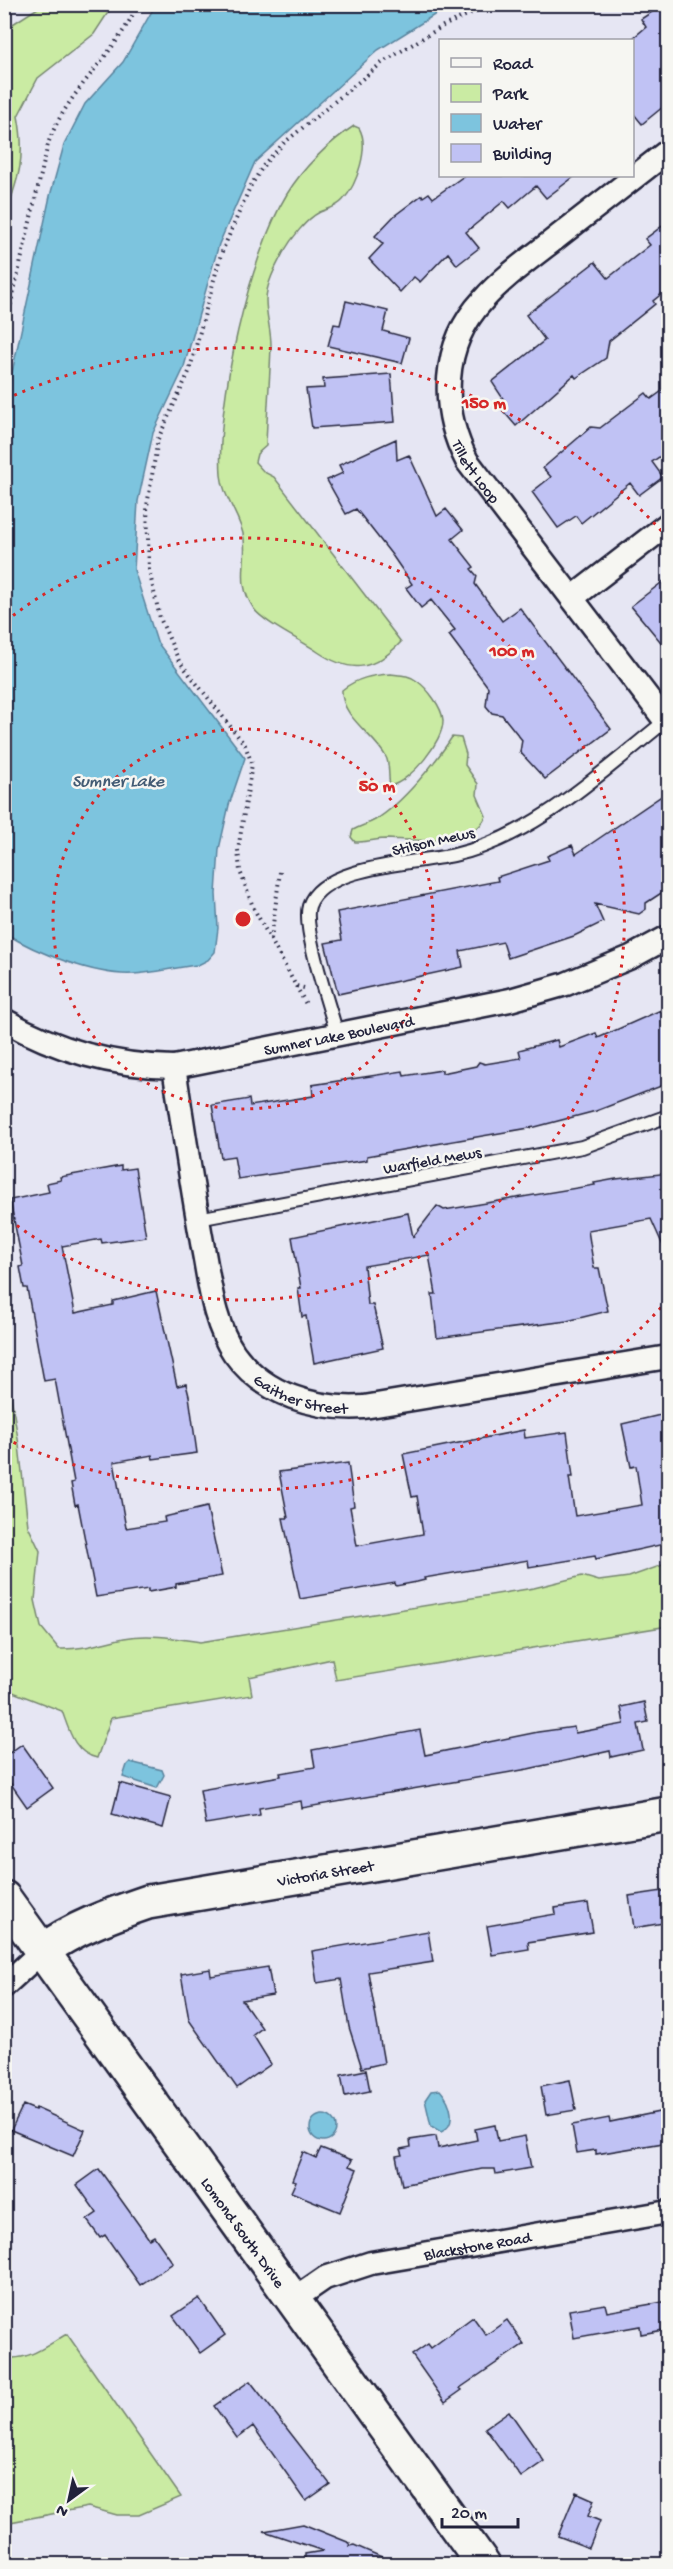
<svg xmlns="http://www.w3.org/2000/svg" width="673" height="2569" font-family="'Gochi Hand',sans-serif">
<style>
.green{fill:#caeba3;stroke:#76866f;stroke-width:1.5}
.water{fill:#7dc4de;stroke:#59839d;stroke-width:1.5}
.building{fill:#c0c2f4;stroke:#22223b;stroke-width:1.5}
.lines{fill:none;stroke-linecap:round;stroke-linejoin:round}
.lane-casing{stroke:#22223b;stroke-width:16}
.street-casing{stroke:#22223b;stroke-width:27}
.secondary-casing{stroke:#22223b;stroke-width:38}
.path{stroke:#22223b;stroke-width:4;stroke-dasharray:1.5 4.5;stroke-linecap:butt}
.lane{stroke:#f6f6f2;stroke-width:12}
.street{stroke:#f6f6f2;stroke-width:22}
.secondary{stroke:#f6f6f2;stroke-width:33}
.ring{fill:none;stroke:#d62828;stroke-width:3;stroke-dasharray:3 6}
.labels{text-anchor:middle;stroke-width:5;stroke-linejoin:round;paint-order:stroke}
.street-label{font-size:16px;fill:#22223b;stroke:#f6f6f2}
.water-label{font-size:18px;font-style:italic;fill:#425b74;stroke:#f6f6f2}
.centre{fill:#d62828;stroke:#f6f6f2;stroke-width:3}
.ring-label{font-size:18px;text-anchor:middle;font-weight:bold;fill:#d62828;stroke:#f6f6f2;stroke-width:5;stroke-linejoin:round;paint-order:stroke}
</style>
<rect width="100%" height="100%" fill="#e6e6f3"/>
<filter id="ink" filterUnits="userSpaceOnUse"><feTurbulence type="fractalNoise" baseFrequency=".0167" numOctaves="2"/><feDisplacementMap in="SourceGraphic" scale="12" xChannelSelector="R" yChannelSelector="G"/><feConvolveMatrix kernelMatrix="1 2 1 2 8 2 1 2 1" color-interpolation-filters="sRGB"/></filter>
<g filter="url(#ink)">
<path class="green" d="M 44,4 L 113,5 L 94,34 L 38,78 L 18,116 C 26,158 19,177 5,216 L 5,29 Z
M 354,126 L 359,128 C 370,146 357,185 343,200 C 336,208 329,208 320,212 C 306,219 291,239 283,253 C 276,266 266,284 266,300 C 266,315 271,330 271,345 C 270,379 267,412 266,446 L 257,454 L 255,462 L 264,472 L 274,477 L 401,642 C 374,671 351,674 318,652 C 302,641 263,622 254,609 C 236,582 247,567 244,539 C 242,518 223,498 221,475 C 216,403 249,256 287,194 C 302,169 329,142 354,126 Z
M 391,674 C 400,675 410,675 417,681 C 427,688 442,707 443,720 C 444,741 410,782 390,786 C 388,777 390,764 386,757 C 374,734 341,718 342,690 C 357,678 372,675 391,674 Z
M 452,737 L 461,738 L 466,754 L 465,765 L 478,784 L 477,795 L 486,816 C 473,848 415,840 387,839 C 377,839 366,842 355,842 L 351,837 L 353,830 C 360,826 368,824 375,820 C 401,805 436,762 452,737 Z
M 5,1359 L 19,1445 L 28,1526 L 40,1551 L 35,1600 L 41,1627 L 59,1649 C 82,1650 101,1643 124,1638 C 149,1633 175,1638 200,1642 L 534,1588 L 582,1576 L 599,1581 L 629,1577 L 668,1563 L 668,1626 L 336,1680 L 332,1659 L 249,1677 L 252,1695 L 111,1718 L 97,1758 C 74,1753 69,1730 62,1711 L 5,1689 Z
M 67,2334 L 181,2497 L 139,2515 L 117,2515 L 88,2507 L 5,2523 L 5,2357 C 28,2362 47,2345 67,2334 Z"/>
<path class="water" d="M 156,4 L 457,5 L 439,12 L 378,50 L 255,162 L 219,244 L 183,370 L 153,433 L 138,501 L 134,570 L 157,642 L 245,758 L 229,805 L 219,849 L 216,894 L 218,928 L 215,952 L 208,960 L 198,965 C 177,967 154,973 133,974 C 96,976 36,953 5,933 L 5,405 L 50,196 L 64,145 L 85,104 L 123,62 Z
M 130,1762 L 162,1770 L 164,1775 L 157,1788 L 123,1777 L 127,1765 Z
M 440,2090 C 451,2102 458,2125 441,2132 L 431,2126 L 425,2100 L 431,2091 Z
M310 2128a13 13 0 1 1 26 0a13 13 0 1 1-26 0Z"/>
<path class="building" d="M 664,4 L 669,4 L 669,102 L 642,124 L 633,113 L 633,38 L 646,27 L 641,19 Z
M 464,176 L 575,176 L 546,198 L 536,186 L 510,208 L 504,201 L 466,232 L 479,248 L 457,265 L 448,253 L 420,282 L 414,277 L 400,292 L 369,259 L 383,244 L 375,236 L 394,216 L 422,195 L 423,197 L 429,193 L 433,198 Z
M 669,221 L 669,288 L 653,301 L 655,304 L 609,341 L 606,358 L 576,378 L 574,375 L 516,426 L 498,405 L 504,400 L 492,382 L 545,340 L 526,315 L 595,262 L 608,278 L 650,245 L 645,239 Z
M 346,301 L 388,311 L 383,331 L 409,338 L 402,363 L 328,346 L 334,324 L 340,325 Z
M 391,374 L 395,422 L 312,428 L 306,389 L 324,388 L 323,379 Z
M 669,386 L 669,450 L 652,462 L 663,477 L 639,495 L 630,483 L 581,523 L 576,516 L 558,528 L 532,492 L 551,477 L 543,468 L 591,427 L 600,428 L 646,393 L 651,399 Z
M 396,439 L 397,460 L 409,455 L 437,516 L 446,509 L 463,530 L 452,539 L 474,567 L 471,569 L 477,576 L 475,584 L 502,621 L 520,608 L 611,729 L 545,779 L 520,752 L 522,740 L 502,715 L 492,713 L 486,706 L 488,687 L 449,635 L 455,630 L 431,600 L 421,608 L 406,588 L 412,584 L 392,555 L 356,509 L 346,514 L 327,480 L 343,473 L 339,465 Z
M 669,577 L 669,652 L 631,606 Z
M 669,791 L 669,888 L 646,903 L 646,909 L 639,914 L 595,904 L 603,922 L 574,936 L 508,958 L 503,942 L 460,951 L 463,967 L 338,994 L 325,943 L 342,940 L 337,912 L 498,881 L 497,877 L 549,860 L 547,856 L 572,845 L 576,854 Z
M 661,1010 L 669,1026 L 669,1083 L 596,1111 L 535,1127 L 367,1156 L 367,1160 L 238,1179 L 234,1156 L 221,1158 L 212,1105 L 249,1099 L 250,1106 L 313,1096 L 312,1085 L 403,1071 L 404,1076 L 442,1070 L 442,1073 L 476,1066 L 479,1062 L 485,1064 L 521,1058 L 519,1050 L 557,1040 L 559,1047 L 596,1033 L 598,1038 Z
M 121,1166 L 121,1170 L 135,1168 L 146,1237 L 102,1243 L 101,1239 L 62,1246 L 75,1313 L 113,1305 L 113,1301 L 156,1291 L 177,1386 L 186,1384 L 189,1396 L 197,1453 L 153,1459 L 152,1455 L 114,1462 L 126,1528 L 165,1522 L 164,1517 L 207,1507 L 222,1576 L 176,1584 L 176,1587 L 148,1592 L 148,1589 L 96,1597 L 78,1504 L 75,1505 L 71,1483 L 74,1482 L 55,1379 L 44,1381 L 27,1288 L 24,1288 L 20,1267 L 23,1266 L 10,1200 L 49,1192 L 47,1183 L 61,1180 L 60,1177 Z
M 669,1173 L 669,1259 L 651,1219 L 588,1230 L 594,1268 L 599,1268 L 608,1311 L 567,1321 L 437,1338 L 432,1294 L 436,1294 L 429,1255 L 364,1266 L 368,1305 L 373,1305 L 383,1348 L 314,1363 L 306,1316 L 302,1317 L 298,1288 L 301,1288 L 292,1237 L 408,1213 L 413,1237 L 437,1206 L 444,1210 L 595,1185 L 594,1183 L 616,1179 Z
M 669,1413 L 669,1543 L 596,1559 L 595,1556 L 529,1567 L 528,1560 L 424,1578 L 425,1580 L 417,1582 L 396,1586 L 395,1583 L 300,1599 L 283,1518 L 288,1518 L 279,1472 L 348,1463 L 354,1506 L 350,1507 L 357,1546 L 423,1534 L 417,1496 L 412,1497 L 403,1454 L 524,1430 L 525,1438 L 567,1432 L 573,1477 L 569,1477 L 575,1516 L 642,1505 L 636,1466 L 631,1467 L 622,1424 Z
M 644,1702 L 648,1722 L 638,1724 L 643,1750 L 611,1757 L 610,1751 L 528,1769 L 302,1808 L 301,1801 L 259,1808 L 260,1815 L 206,1824 L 200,1790 L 281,1776 L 280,1773 L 315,1767 L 312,1750 L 420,1730 L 425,1755 L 538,1732 L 574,1727 L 575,1733 L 624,1724 L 621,1707 Z
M 22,1744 L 53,1788 L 27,1807 L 4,1774 L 4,1757 Z
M 120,1783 L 171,1797 L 163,1828 L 112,1814 Z
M 669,1890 L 669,1922 L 634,1928 L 629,1896 Z
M 588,1903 L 593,1932 L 528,1942 L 529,1949 L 492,1955 L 487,1926 L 556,1914 L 555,1908 Z
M 428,1931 L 433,1962 L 368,1972 L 384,2063 L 362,2068 L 349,2027 L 341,1979 L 317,1983 L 312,1951 Z
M 268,1967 L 273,1995 L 242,2000 L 262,2028 L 253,2035 L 271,2064 L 237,2088 L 189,2020 L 181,1974 L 210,1969 L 211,1976 Z
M 366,2070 L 370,2091 L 345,2096 L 341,2075 Z
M 570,2080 L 576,2110 L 546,2115 L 541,2086 Z
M 23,2105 L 35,2110 L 36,2108 L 85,2130 L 73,2156 L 11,2130 Z
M 669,2110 L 669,2142 L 596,2154 L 596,2150 L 577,2153 L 572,2125 L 609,2118 L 610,2122 Z
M 495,2125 L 498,2141 L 525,2136 L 531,2168 L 496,2174 L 495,2169 L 482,2169 L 402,2185 L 396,2156 L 402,2155 L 400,2149 L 411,2147 L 410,2140 L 436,2136 L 438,2148 L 477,2140 L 475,2129 Z
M 321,2148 L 352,2160 L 349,2166 L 357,2169 L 340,2212 L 291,2192 L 296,2181 L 292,2180 L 303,2152 L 316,2158 Z
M 99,2169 L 149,2239 L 154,2236 L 173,2263 L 140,2285 L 105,2235 L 100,2238 L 87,2220 L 97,2213 L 77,2185 Z
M 199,2298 L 225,2335 L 200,2353 L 173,2316 Z
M 669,2301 L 669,2329 L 641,2334 L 640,2326 L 574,2338 L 569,2310 L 605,2304 L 607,2312 Z
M 473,2317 L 486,2335 L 507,2320 L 524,2344 L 460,2388 L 462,2390 L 445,2402 L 412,2355 L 428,2344 L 431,2348 Z
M 250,2381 L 330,2484 L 306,2501 L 253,2426 L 237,2438 L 214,2406 Z
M 509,2411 L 544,2461 L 521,2477 L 485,2428 Z
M 576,2492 L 594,2500 L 588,2516 L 600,2521 L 589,2548 L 558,2536 Z
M 303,2524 L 350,2543 L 349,2546 L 354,2545 L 400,2565 L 305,2565 L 305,2554 L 323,2551 L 264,2531 Z"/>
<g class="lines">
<g class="lane-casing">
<path id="lane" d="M 337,1034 C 330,1008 302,928 309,906 C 322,865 419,863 454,855 C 537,836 603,770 668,719
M 198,1219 L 582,1147 L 668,1116"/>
</g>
<g class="street-casing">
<g id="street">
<path id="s1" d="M 668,151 C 632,179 596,207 560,235 C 534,256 505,275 483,300 C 441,345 440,409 467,461 L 668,724"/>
<path d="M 572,598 L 668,524"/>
<path id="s2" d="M 4,1020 C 56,1050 115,1066 174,1067 L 510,1000 L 566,984 L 631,957 L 668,937"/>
<path id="s3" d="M 174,1067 C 183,1127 192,1188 203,1248 C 210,1284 213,1322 234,1353 C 264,1395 316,1410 364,1407 L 668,1357"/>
<path d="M 4,1986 L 42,1951"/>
<path id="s4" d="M 293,2300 L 325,2278 L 371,2263 L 668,2212"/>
</g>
</g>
<g class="secondary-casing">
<g id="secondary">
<path id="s5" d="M 4,1898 L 483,2564"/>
<path id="s6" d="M 42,1951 C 74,1928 110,1915 148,1902 L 668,1814"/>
</g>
</g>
<path class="path" d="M 4,334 L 48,144 C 66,91 115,56 138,4
M 271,939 L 280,872
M 296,986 L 307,1006
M 304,988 L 296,986 L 253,907 L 240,871 L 238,850 L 252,764 L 245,745 L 179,661 L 160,618 L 149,570 L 147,506 L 158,439 L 189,372 L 221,254 L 250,187 L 265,163 L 284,143 L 383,62 L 443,26 L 491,4"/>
<use href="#lane" class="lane"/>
<use href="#street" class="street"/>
<use href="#secondary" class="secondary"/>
</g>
</g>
<g class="ring">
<circle cx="243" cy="919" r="190"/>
<path d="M6 621A381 381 0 1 1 6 1217"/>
<path d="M667 1301A571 571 0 0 1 6 1439M6 399A571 571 0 0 1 667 537"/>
</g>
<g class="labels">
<g class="street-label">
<text dy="6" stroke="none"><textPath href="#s1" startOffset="424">Tillett Loop</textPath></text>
<text transform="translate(433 840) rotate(-13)" y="6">Stilson Mews</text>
<text dy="6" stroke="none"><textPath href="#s2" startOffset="346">Sumner Lake Boulevard</textPath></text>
<text transform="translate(432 1159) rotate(-10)" y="6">Warfield Mews</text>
<text dy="6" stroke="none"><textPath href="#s3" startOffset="375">Gaither Street</textPath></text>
<text dy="6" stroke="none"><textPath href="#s6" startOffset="297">Victoria Street</textPath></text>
<text dy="6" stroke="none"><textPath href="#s5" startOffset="411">Lomond South Drive</textPath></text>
<text dy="6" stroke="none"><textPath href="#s4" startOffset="195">Blackstone Road</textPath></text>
</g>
<g class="water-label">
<text x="118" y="786">Sumner Lake</text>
</g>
</g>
<circle cx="243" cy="919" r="9" class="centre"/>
<g class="ring-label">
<text x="484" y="408">150 m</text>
<text x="512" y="656">100 m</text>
<text x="377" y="791">50 m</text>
</g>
<rect width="673" height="2569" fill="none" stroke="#f6f6f2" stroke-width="24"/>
<rect x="12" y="12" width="649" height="2545" fill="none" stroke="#22223b" stroke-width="2" filter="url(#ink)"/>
<rect x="439" y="39" width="195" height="138" fill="#f6f6f2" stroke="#a1a1a9" stroke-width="1.5"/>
<rect x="451" y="58" width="30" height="9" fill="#f6f6f2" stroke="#a1a1a9" stroke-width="1.5"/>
<text x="493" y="69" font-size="18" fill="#22223b">Road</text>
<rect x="451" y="84" width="30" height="18" fill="#caeba3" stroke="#a1a1a9" stroke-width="1.5"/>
<text x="493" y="99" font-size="18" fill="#22223b">Park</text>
<rect x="451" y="114" width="30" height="18" fill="#7dc4de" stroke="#a1a1a9" stroke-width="1.5"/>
<text x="493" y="129" font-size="18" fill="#22223b">Water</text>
<rect x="451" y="144" width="30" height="18" fill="#c0c2f4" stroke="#a1a1a9" stroke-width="1.5"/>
<text x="493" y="159" font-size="18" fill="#22223b">Building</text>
<g transform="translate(69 2500) rotate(213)" stroke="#f6f6f2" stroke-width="4.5" paint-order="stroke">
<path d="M0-4.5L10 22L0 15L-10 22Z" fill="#22223b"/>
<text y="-9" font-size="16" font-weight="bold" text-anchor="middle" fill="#22223b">N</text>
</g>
<path d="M442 2518v9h76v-9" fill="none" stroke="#22223b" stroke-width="3"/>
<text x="451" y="2518" font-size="18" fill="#22223b" stroke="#f6f6f2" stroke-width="4.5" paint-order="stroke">20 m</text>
</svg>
